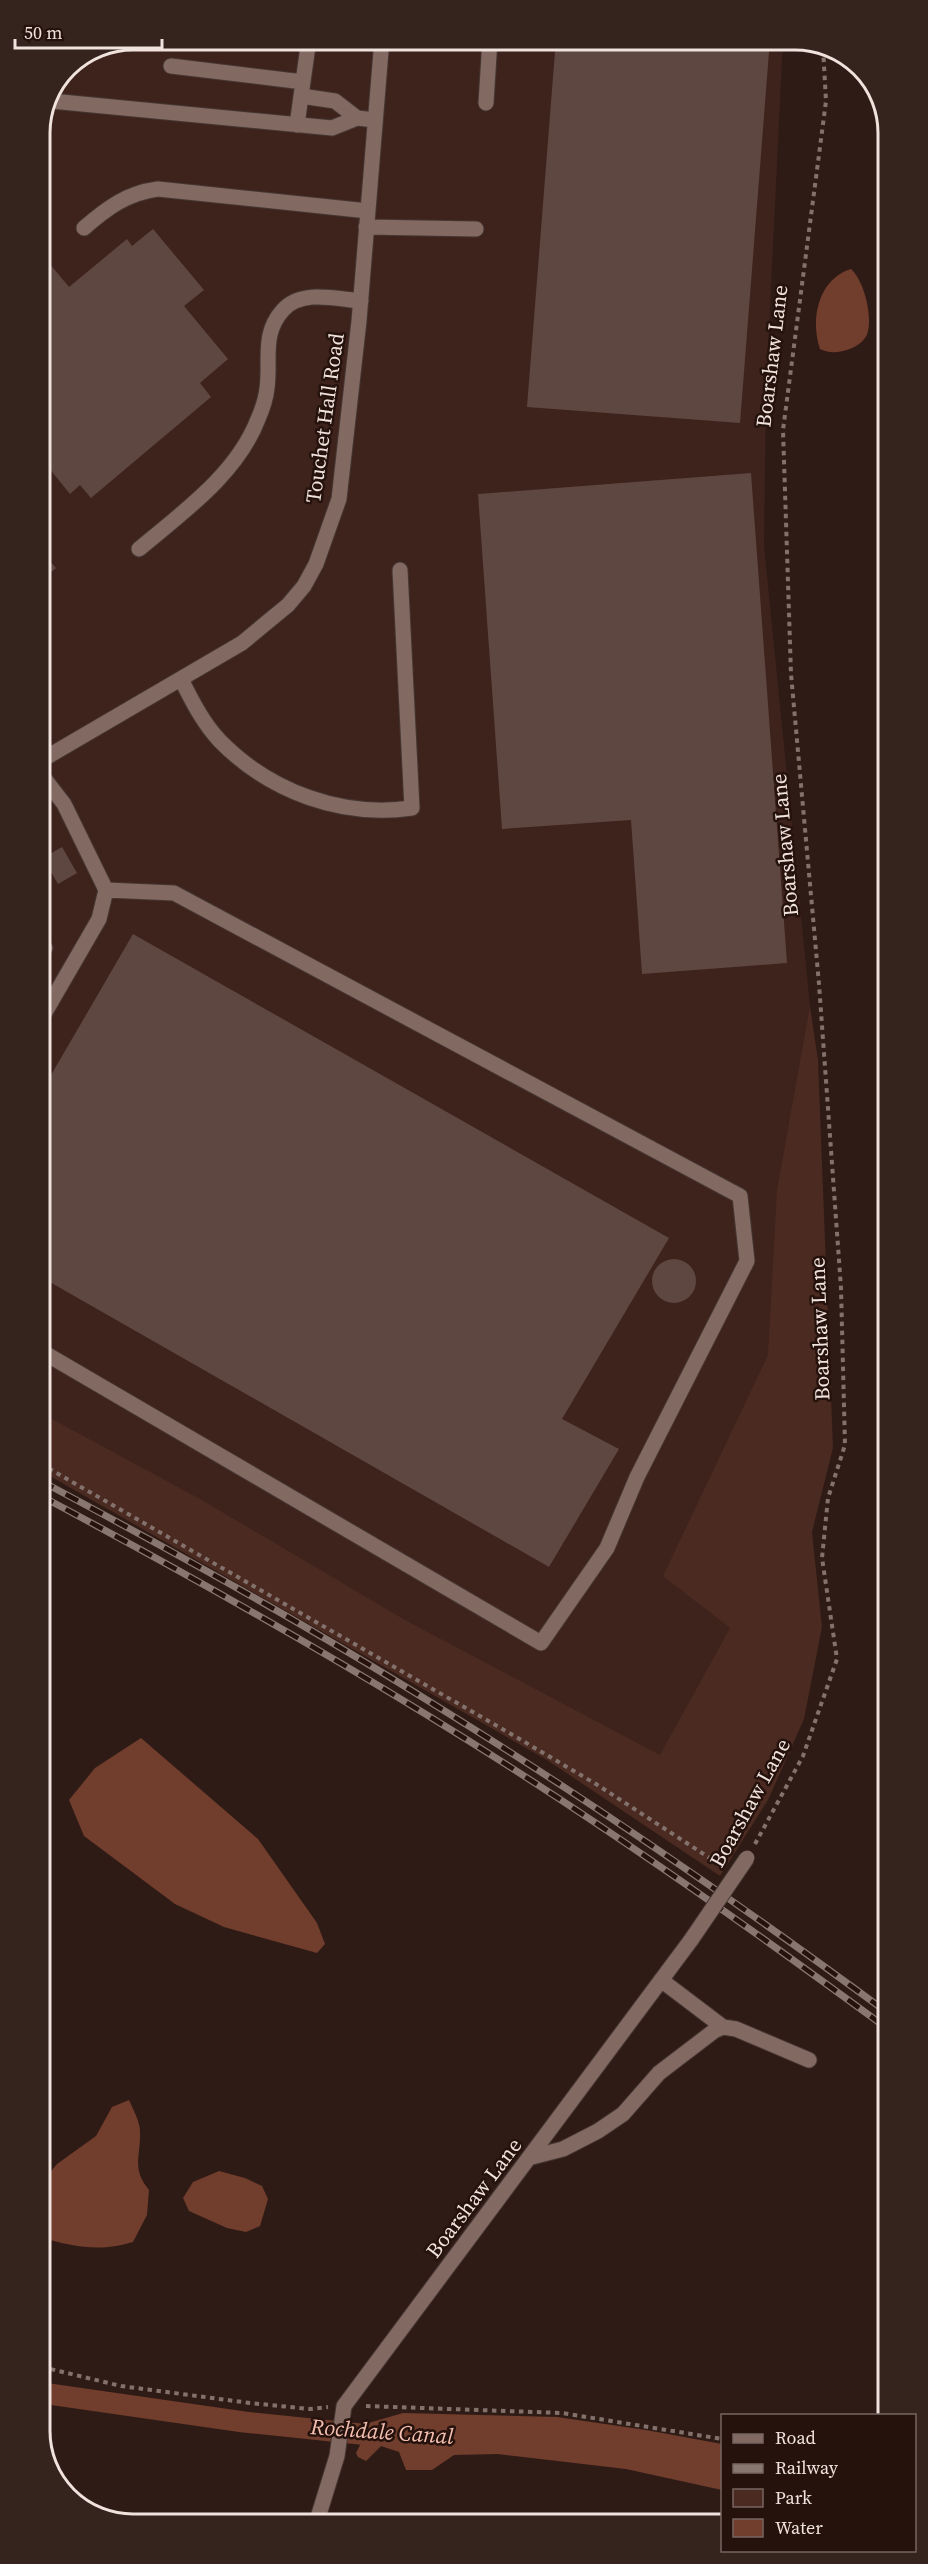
<svg xmlns="http://www.w3.org/2000/svg" width="928" height="2564" font-family="'Source Serif 4',serif">
<style>
.built{fill:#3e231c}
.green{fill:#4a2a21}
.water{fill:#713d2d}
.lines{fill:none;stroke-linecap:round;stroke-linejoin:round}
.canal{stroke:#713d2d;stroke-width:21}
.building{fill:#5e4740}
.minor-casing{stroke:#463633;stroke-width:17}
.path{stroke:#83726c;stroke-width:4;stroke-dasharray:4.5 4.5;stroke-linecap:butt}
.minor{stroke:#826962;stroke-width:15}
.rail-casing{stroke:#887771;stroke-width:7}
.rail{stroke:#25120c;stroke-width:4.5;stroke-dasharray:14;stroke-linecap:butt}
.minor-bridge-casing{stroke:#463633;stroke-width:17;stroke-linecap:butt}
.minor-bridge{stroke:#826962;stroke-width:15}
.labels{text-anchor:middle;stroke-width:5;stroke-linejoin:round;paint-order:stroke}
.street-label{font-size:21px;fill:#f0e2dd;stroke:#25120c}
.water-label{font-size:22px;font-style:italic;fill:#f4bfb0;stroke:#25120c}
.rim{fill:none;stroke:#f0e2dd;stroke-width:3}
</style>
<rect width="100%" height="100%" fill="#2f1b15"/>
<path class="built" d="M 132,39 L 783,39 L 766,390 L 764,546 L 810,1006 L 785,1353 L 745,1630 L 637,1801 L 41,1457 L 39,127 L 67,66 Z"/>
<path class="green" d="M 810,1006 L 818,1060 L 833,1448 L 812,1532 L 822,1627 L 804,1719 L 768,1800 L 720,1876 L 547,1760 L 41,1471 L 41,1413 L 200,1499 L 405,1620 L 660,1755 L 730,1628 L 663,1576 L 768,1355 L 777,1190 Z"/>
<path class="water" d="M 851,269 C 864,281 872,313 868,331 C 866,342 853,349 843,351 C 834,353 829,353 820,349 C 810,320 818,279 851,269 Z
M 141,1738 L 258,1839 L 317,1923 L 325,1944 L 317,1953 L 224,1927 L 175,1904 L 84,1836 L 69,1800 L 95,1768 Z
M 129,2100 C 133,2109 140,2122 140,2131 C 141,2157 131,2168 149,2190 L 147,2215 L 133,2242 C 99,2252 76,2247 42,2238 L 42,2182 L 57,2164 L 96,2136 L 112,2107 Z
M 219,2171 L 245,2178 L 262,2186 L 268,2199 L 260,2226 L 246,2232 L 227,2228 L 189,2211 L 183,2198 L 193,2182 Z
M 403,2413 L 557,2417 L 646,2430 L 722,2444 L 722,2490 L 626,2469 L 497,2454 L 454,2455 L 432,2470 L 406,2470 L 399,2452 L 381,2446 L 366,2461 L 358,2457 L 356,2453 L 361,2443 L 346,2437 L 349,2424 L 358,2426 Z"/>
<g class="lines">
<path class="canal" d="M 42,2393 L 244,2422 L 360,2434"/>
</g>
<path class="building" d="M 157,39 L 233,39 L 232,47 Z
M 556,39 L 770,39 L 740,423 L 527,407 Z
M 153,229 L 204,290 L 184,306 L 228,359 L 200,383 L 211,397 L 91,498 L 80,485 L 70,494 L 40,457 L 39,251 L 69,287 L 127,239 L 132,246 Z
M 751,473 L 787,963 L 642,974 L 631,820 L 502,829 L 478,494 Z
M 40,550 L 56,568 L 40,582 Z
M 62,847 L 77,873 L 58,884 L 43,858 Z
M 133,934 L 669,1238 L 562,1419 L 619,1449 L 549,1567 L 41,1277 L 40,1094 Z
M652 1281a22 22 0 1 1 44 0a22 22 0 1 1-44 0Z"/>
<g class="lines">
<g class="minor-casing">
<path id="minor" d="M 309,39 L 301,96 L 335,101 L 357,118
M 171,66 L 303,82
M 51,101 L 332,128 L 357,118 L 375,120
M 486,103 L 490,39
M 297,125 L 301,96
M 366,227 L 476,229
M 84,228 C 107,208 127,193 158,189 L 368,211
M 139,549 C 183,512 237,474 258,419 C 262,410 266,398 267,388 C 271,361 261,334 283,310 C 302,289 336,299 361,301
M 181,679 C 192,701 203,723 220,741 C 270,792 342,818 412,808 L 400,570
M 40,761 L 242,643 L 288,605 L 304,586 L 316,564 L 339,499 L 359,321 L 382,39
M 40,773 L 64,804 L 106,890 L 99,919 L 40,1021
M 40,941 L 45,948
M 41,1351 L 541,1643 L 607,1548 L 637,1477 L 747,1261 L 740,1196 L 174,893 L 106,890
M 661,1980 L 723,2027
M 532,2157 L 563,2149 L 598,2131 L 623,2114 L 659,2073 L 714,2031 L 723,2027 L 736,2029 L 809,2060
M 316,2524 L 337,2456 L 344,2406 L 691,1940"/>
</g>
<path class="path" d="M 41,1464 L 511,1734 L 596,1784 L 722,1866
M 755,1844 L 803,1756 L 837,1659 L 822,1558 L 828,1498 L 845,1445 L 841,1288 L 819,984 L 791,674 L 783,430 L 826,101 L 823,48
M 42,2367 L 121,2386 L 250,2403 L 310,2409 L 328,2407
M 366,2406 L 562,2413 L 722,2439"/>
<use href="#minor" class="minor"/>
<g class="rail-casing">
<path id="rail" d="M 41,1481 C 174,1552 307,1625 435,1705 C 591,1801 741,1905 888,2013
M 41,1496 C 171,1565 301,1638 427,1715 C 586,1812 738,1919 888,2029"/>
</g>
<use href="#rail" class="rail"/>
<g class="minor-bridge-casing">
<path id="minor-bridge" d="M 691,1940 L 747,1858"/>
</g>
<use href="#minor-bridge" class="minor-bridge"/>
</g>
<g class="labels">
<g class="street-label">
<text transform="translate(772 356) rotate(-83)" y="7">Boarshaw Lane</text>
<text transform="translate(325 418) rotate(-82)" y="7">Touchet Hall Road</text>
<text transform="translate(785 845) rotate(-95)" y="7">Boarshaw Lane</text>
<text transform="translate(820 1329) rotate(-92)" y="7">Boarshaw Lane</text>
<text transform="translate(750 1803) rotate(-61)" y="7">Boarshaw Lane</text>
<text transform="translate(474 2198) rotate(-53)" y="7">Boarshaw Lane</text>
</g>
<g class="water-label">
<text transform="translate(382 2431) rotate(4)" y="8">Rochdale Canal</text>
</g>
</g>
<path d="M0 0H928V2564H0ZM133 50H795A83 83 0 0 1 878 133V2431A83 83 0 0 1 795 2514H133A83 83 0 0 1 50 2431V133A83 83 0 0 1 133 50Z" fill="#35231d" fill-rule="evenodd"/>
<path class="rim" d="M133 50H795A83 83 0 0 1 878 133V2431A83 83 0 0 1 795 2514H133A83 83 0 0 1 50 2431V133A83 83 0 0 1 133 50Z"/>
<rect x="721" y="2414" width="195" height="138" fill="#25120c" stroke="#766560" stroke-width="1.5"/>
<rect x="733" y="2434" width="30" height="9" fill="#826962" stroke="#766560" stroke-width="1.5"/>
<text x="775" y="2444" font-size="18" fill="#f0e2dd">Road</text>
<rect x="733" y="2464" width="30" height="9" fill="#887771" stroke="#766560" stroke-width="1.5"/>
<text x="775" y="2474" font-size="18" fill="#f0e2dd">Railway</text>
<rect x="733" y="2489" width="30" height="18" fill="#4a2a21" stroke="#766560" stroke-width="1.5"/>
<text x="775" y="2504" font-size="18" fill="#f0e2dd">Park</text>
<rect x="733" y="2519" width="30" height="18" fill="#713d2d" stroke="#766560" stroke-width="1.5"/>
<text x="775" y="2534" font-size="18" fill="#f0e2dd">Water</text>
<path d="M15 39v9h147v-9" fill="none" stroke="#f0e2dd" stroke-width="3"/>
<text x="24" y="39" font-size="18" fill="#f0e2dd" stroke="#25120c" stroke-width="4.5" paint-order="stroke">50 m</text>
</svg>
